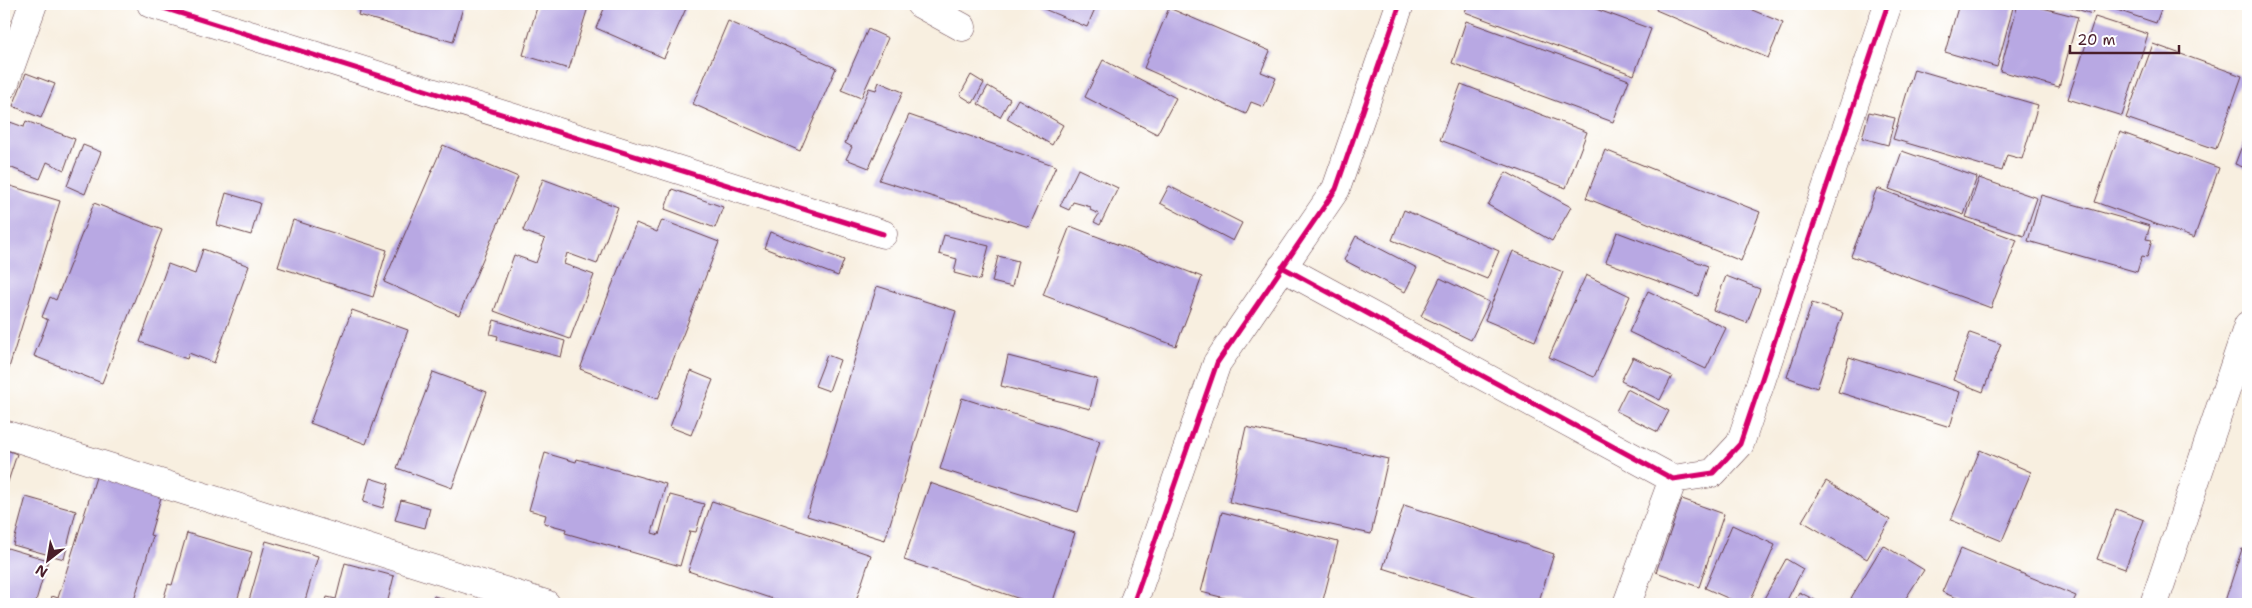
<svg xmlns="http://www.w3.org/2000/svg" width="2252" height="608" font-family="'Shantell Sans',sans-serif">
<style>
.building{fill:#b8a8e3}
.lines{fill:none;stroke-linecap:round;stroke-linejoin:round}
.street-casing{stroke:#643e46;stroke-width:29}
.street{stroke:#fff;stroke-width:28}
.cycleway-casing{stroke:#fff;stroke-width:8}
.cycleway{stroke:#d6006c;stroke-width:5}
</style>
<rect width="100%" height="100%" fill="#fff"/>
<filter id="ink" filterUnits="userSpaceOnUse"><feTurbulence type="fractalNoise" baseFrequency=".02" numOctaves="2"/><feDisplacementMap in="SourceGraphic" scale="10" xChannelSelector="R" yChannelSelector="G"/><feConvolveMatrix kernelMatrix="1 2 1 2 8 2 1 2 1" color-interpolation-filters="sRGB"/></filter>
<filter id="wash" filterUnits="userSpaceOnUse"><feTurbulence type="fractalNoise" baseFrequency=".0096" numOctaves="4" result="noise"/><feDisplacementMap in="SourceGraphic" scale="20" xChannelSelector="R" yChannelSelector="G"/><feGaussianBlur stdDeviation="1.12" result="paint"/><feColorMatrix in="noise" values="0 0 0 0 0 0 0 0 0 0 0 0 0 0 0 0 0 1.4 0 .05"/><feComposite in="paint" operator="in"/></filter>
<g filter="url(#wash)">
<rect width="100%" height="100%" fill="#f8efe0"/>
<g id="blocks">
<path class="building" d="M 361,4 L 464,4 L 453,42 L 358,15 Z
M 538,4 L 589,4 L 569,69 L 523,55 Z
M 606,4 L 688,4 L 664,58 L 596,28 Z
M 1032,4 L 1097,4 L 1087,27 Z
M 1468,4 L 1582,4 L 1651,29 L 1634,75 L 1465,12 Z
M 1658,4 L 1738,4 L 1783,23 L 1768,58 L 1656,10 Z
M 1959,4 L 2014,4 L 1997,67 L 1945,52 Z
M 2018,4 L 2027,4 L 2078,17 L 2059,87 L 2000,71 Z
M 2061,4 L 2095,4 L 2092,14 Z
M 2099,4 L 2163,4 L 2156,23 Z
M 1169,8 L 1270,51 L 1261,72 L 1276,78 L 1264,107 L 1251,102 L 1246,114 L 1144,68 Z
M 2095,17 L 2148,34 L 2122,116 L 2068,99 Z
M 728,21 L 836,68 L 800,151 L 693,104 Z
M 1466,21 L 1629,80 L 1613,122 L 1452,63 Z
M 868,29 L 888,38 L 861,98 L 841,90 Z
M 2153,44 L 2242,76 L 2216,149 L 2126,118 Z
M 1103,60 L 1176,98 L 1157,134 L 1085,97 Z
M 1914,69 L 2038,105 L 2022,159 L 2007,155 L 2002,171 L 1893,139 Z
M 26,73 L 55,84 L 41,118 L 13,106 Z
M 971,75 L 984,83 L 973,103 L 960,95 Z
M 879,82 L 903,92 L 869,168 L 846,159 L 852,147 L 845,143 L 869,88 L 876,90 Z
M 1461,84 L 1587,132 L 1566,188 L 1440,140 Z
M 988,86 L 1010,99 L 1000,117 L 978,104 Z
M 1018,99 L 1063,125 L 1052,145 L 1007,119 Z
M 1869,112 L 1895,118 L 1888,145 L 1862,138 Z
M 909,115 L 1056,166 L 1029,227 L 879,180 Z
M 26,121 L 75,139 L 64,170 L 47,162 L 40,179 L 4,165 L 4,138 L 10,122 L 24,127 Z
M 2248,130 L 2248,169 L 2235,164 Z
M 2120,132 L 2219,168 L 2194,238 L 2095,202 Z
M 83,145 L 101,152 L 85,194 L 67,186 Z
M 443,145 L 518,177 L 459,315 L 384,282 Z
M 1605,150 L 1760,212 L 1741,261 L 1586,198 Z
M 1902,151 L 1977,177 L 1964,215 L 1889,189 Z
M 1078,169 L 1118,188 L 1100,225 L 1094,222 L 1099,214 L 1090,210 L 1091,207 L 1073,202 L 1069,210 L 1060,206 Z
M 1506,172 L 1571,207 L 1552,241 L 1488,205 Z
M 1979,178 L 2037,198 L 2024,236 L 1966,217 Z
M 543,179 L 618,207 L 597,264 L 567,253 L 564,264 L 594,275 L 570,339 L 494,311 L 514,255 L 536,263 L 545,239 L 523,231 Z
M 4,184 L 60,201 L 8,371 L 4,370 Z
M 1169,186 L 1242,223 L 1233,241 L 1160,203 Z
M 1877,188 L 2017,240 L 1991,308 L 1851,256 Z
M 672,189 L 723,207 L 715,228 L 665,209 Z
M 226,193 L 260,203 L 251,235 L 217,225 Z
M 2041,195 L 2150,226 L 2146,239 L 2152,240 L 2147,257 L 2142,256 L 2137,272 L 2028,241 Z
M 94,203 L 162,230 L 102,383 L 34,356 L 48,320 L 42,317 L 50,297 L 56,300 Z
M 1404,210 L 1499,251 L 1487,279 L 1392,240 Z
M 293,220 L 387,250 L 373,297 L 278,267 Z
M 662,220 L 719,242 L 658,399 L 580,369 L 636,223 L 657,232 Z
M 1070,226 L 1202,277 L 1176,346 L 1043,295 Z
M 770,232 L 844,260 L 838,276 L 764,248 Z
M 1617,232 L 1708,266 L 1698,296 L 1606,262 Z
M 944,235 L 989,246 L 980,280 L 954,273 L 957,259 L 939,254 Z
M 1356,236 L 1417,268 L 1405,292 L 1344,260 Z
M 203,249 L 249,266 L 214,363 L 189,353 L 187,359 L 140,342 L 168,264 L 195,274 Z
M 1513,251 L 1563,272 L 1535,341 L 1485,320 Z
M 998,256 L 1018,261 L 1012,287 L 992,282 Z
M 1586,275 L 1630,296 L 1594,377 L 1549,357 Z
M 1726,276 L 1760,289 L 1747,323 L 1713,310 Z
M 1440,278 L 1489,302 L 1471,340 L 1421,316 Z
M 877,286 L 956,311 L 885,540 L 807,516 Z
M 1648,291 L 1726,328 L 1706,369 L 1629,332 Z
M 1812,303 L 1843,313 L 1817,388 L 1787,377 Z
M 352,310 L 408,330 L 366,444 L 310,423 Z
M 494,320 L 565,341 L 561,357 L 497,340 L 498,336 L 490,334 Z
M 1970,333 L 2001,344 L 1983,392 L 1953,380 Z
M 827,355 L 840,360 L 829,391 L 815,386 Z
M 1008,356 L 1097,379 L 1090,409 L 1001,386 Z
M 1633,357 L 1672,376 L 1660,400 L 1621,381 Z
M 1849,357 L 1960,392 L 1950,427 L 1838,392 Z
M 691,371 L 713,380 L 691,435 L 670,427 Z
M 433,372 L 487,392 L 452,488 L 397,468 Z
M 1627,389 L 1669,411 L 1658,432 L 1616,411 Z
M 962,398 L 1100,441 L 1078,512 L 940,469 Z
M 1246,427 L 1388,459 L 1371,534 L 1229,502 Z
M 4,449 L 17,454 L 4,494 Z
M 1980,450 L 2031,472 L 2002,541 L 1951,520 Z
M 545,453 L 576,462 L 577,459 L 666,484 L 652,533 L 659,535 L 670,495 L 704,504 L 696,532 L 690,531 L 680,566 L 565,533 L 566,529 L 544,523 L 546,515 L 529,510 Z
M 97,474 L 162,494 L 150,535 L 153,536 L 133,604 L 50,604 L 52,596 L 58,598 Z
M 370,478 L 389,484 L 383,508 L 363,502 Z
M 1826,481 L 1890,520 L 1867,559 L 1802,521 Z
M 930,483 L 1075,533 L 1052,604 L 1035,604 L 904,560 Z
M 26,497 L 76,511 L 64,559 L 13,545 Z
M 1682,499 L 1724,514 L 1699,587 L 1656,572 Z
M 401,500 L 430,508 L 425,528 L 395,520 Z
M 712,501 L 871,555 L 855,604 L 788,604 L 688,571 Z
M 1404,505 L 1554,554 L 1538,604 L 1496,604 L 1383,568 Z
M 2116,509 L 2144,520 L 2125,569 L 2097,559 Z
M 1222,512 L 1338,542 L 1322,604 L 1248,604 L 1201,592 Z
M 1732,525 L 1775,545 L 1749,604 L 1741,604 L 1705,588 Z
M 187,533 L 252,552 L 236,604 L 162,604 L 168,584 L 172,585 Z
M 266,541 L 318,556 L 304,604 L 248,604 Z
M 1883,545 L 1924,570 L 1902,604 L 1861,604 L 1851,598 Z
M 4,547 L 48,560 L 35,604 L 4,604 Z
M 1961,548 L 2076,596 L 2072,604 L 1971,604 L 1942,592 Z
M 2242,549 L 2248,551 L 2248,604 L 2224,604 Z
M 1786,559 L 1803,569 L 1785,604 L 1761,604 Z
M 345,563 L 394,576 L 387,604 L 325,604 L 327,597 L 336,599 Z
M 1799,592 L 1823,604 L 1793,604 Z
M 434,596 L 459,604 L 431,604 Z"/>
</g>
</g>
<g filter="url(#ink)">
<use href="#blocks" fill-opacity="0" stroke="#643e46" stroke-width="1"/>
<g class="lines">
<g class="street-casing">
<path id="street" d="M 151,4 L 883,234
M 920,4 L 962,27
M 4,85 L 33,4
M 1282,267 L 1673,479 L 1713,473 L 1740,444 L 1888,4
M 4,434 L 546,604
M 1133,604 L 1217,363 L 1336,189 L 1400,4
M 1627,604 L 1673,479
M 2154,604 L 2248,325"/>
</g>
<use href="#street" class="street"/>
<g class="cycleway-casing">
<path id="cycleway" d="M 151,4 L 883,234
M 1282,267 L 1673,479 L 1713,473 L 1740,444 L 1888,4
M 1133,604 L 1217,363 L 1336,189 L 1400,4"/>
</g>
<use href="#cycleway" class="cycleway"/>
</g>
</g>
<rect width="2252" height="608" fill="none" stroke="#fff" stroke-width="20"/>
<g transform="translate(48 560) rotate(211)" stroke="#ffffff" stroke-width="4" paint-order="stroke">
<path d="M0-4L9 19L0 12L-9 19Z" fill="#4a1f2b"/>
<text y="-8" font-size="14" font-weight="bold" text-anchor="middle" fill="#4a1f2b">N</text>
</g>
<path d="M2070 45v8h109v-8" fill="none" stroke="#4a1f2b" stroke-width="2.5"/>
<text x="2077" y="45" font-size="15" fill="#4a1f2b" stroke="#ffffff" stroke-width="4" paint-order="stroke">20 m</text>
</svg>
